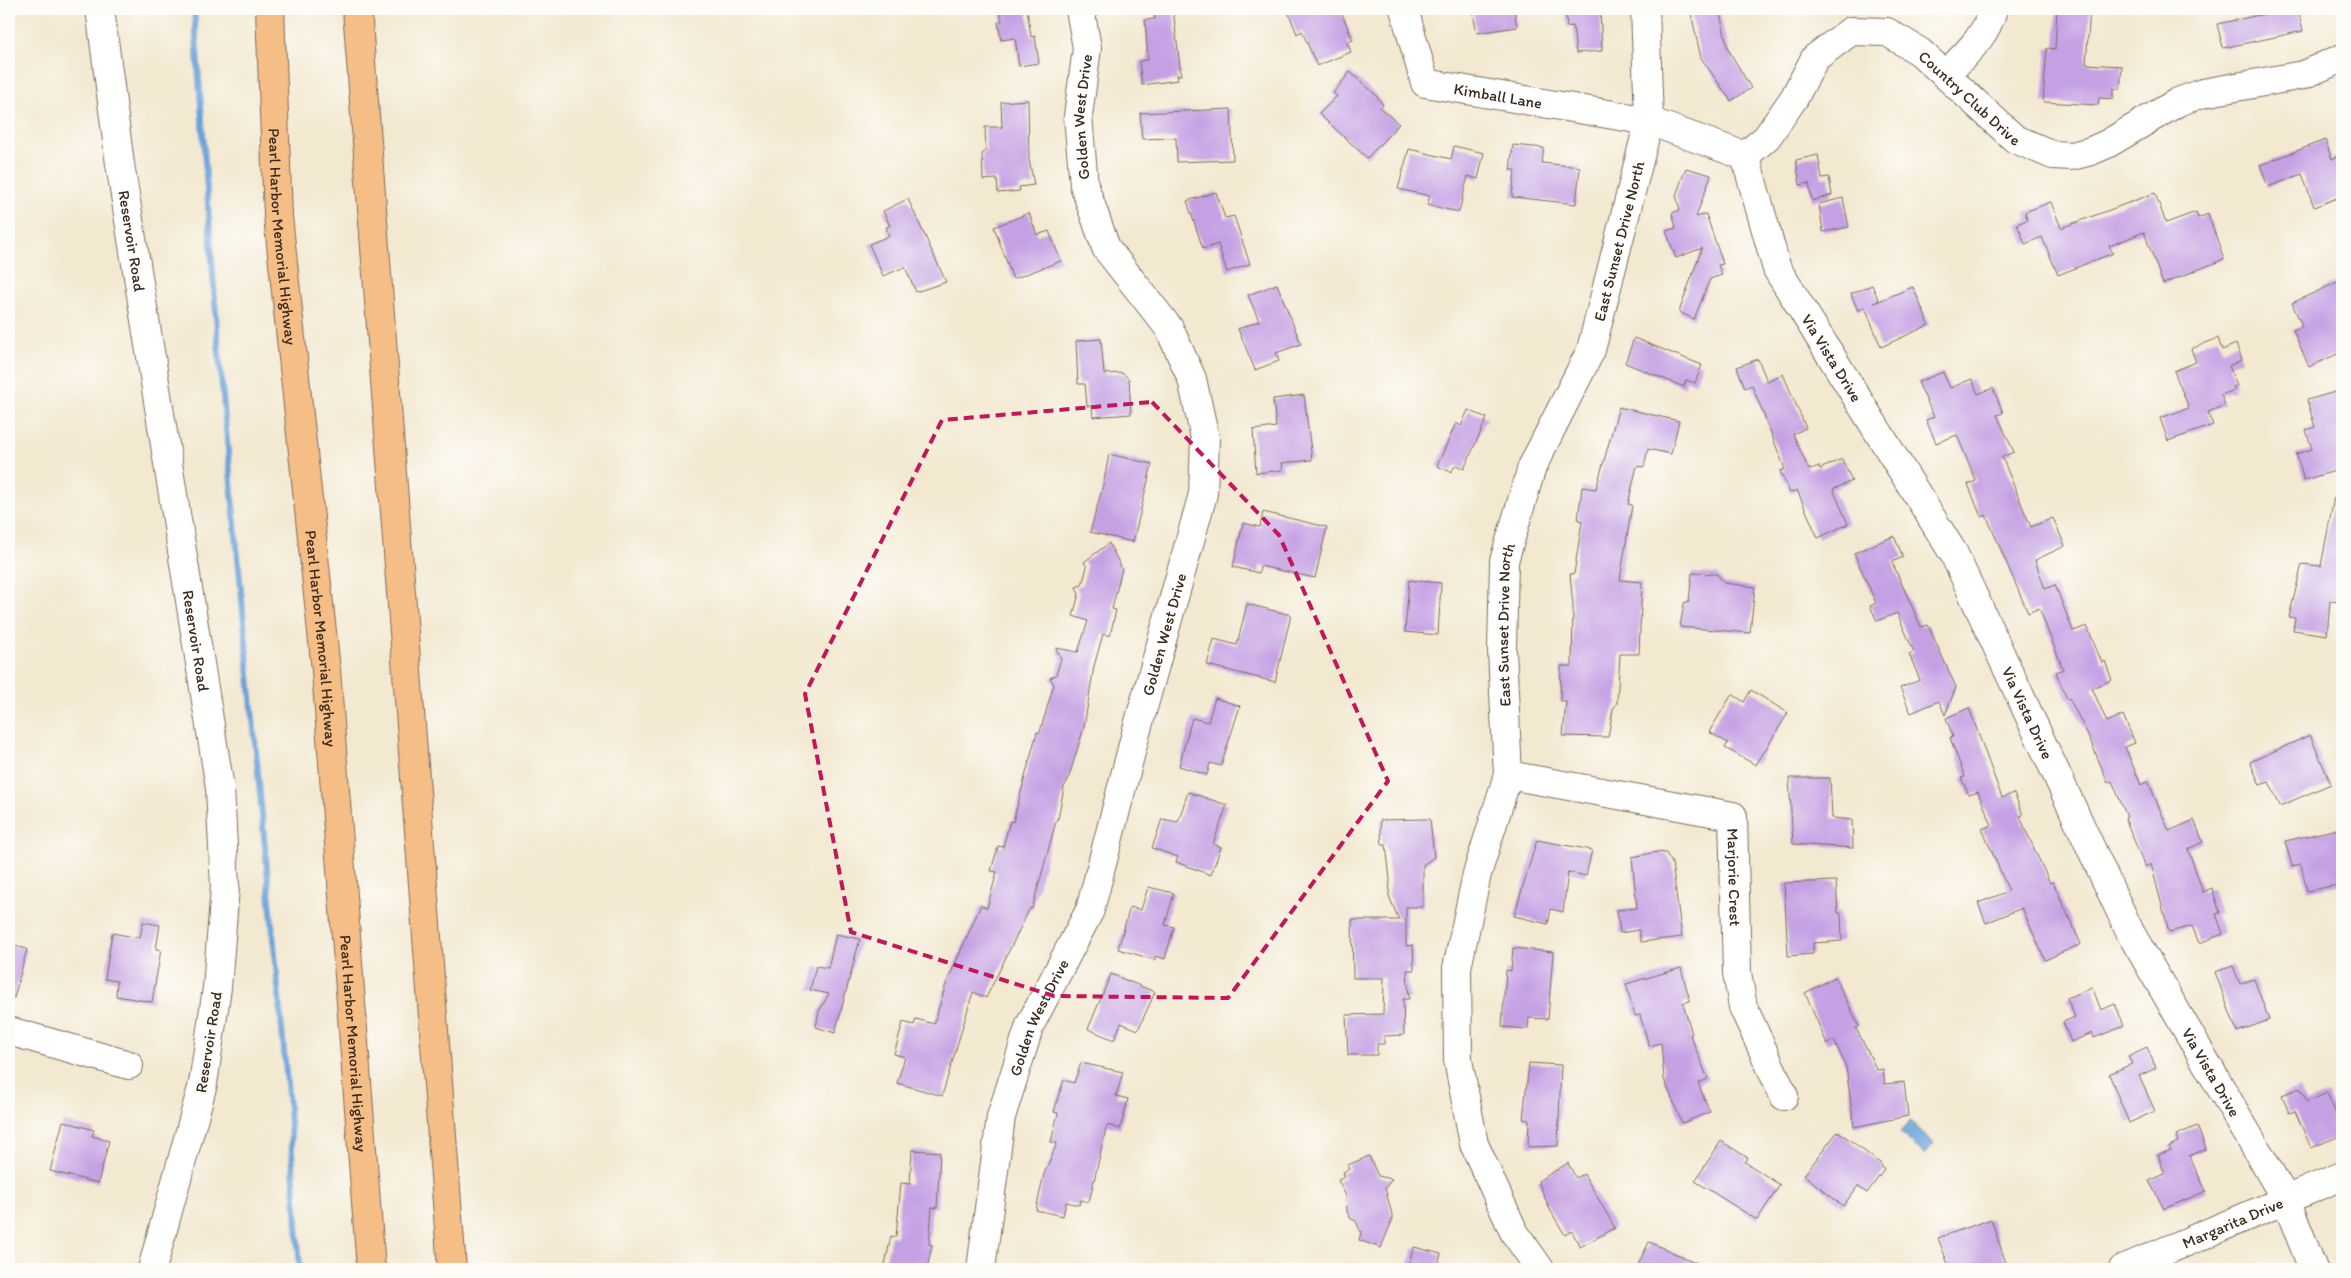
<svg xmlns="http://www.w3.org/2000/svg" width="2351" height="1278" font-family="Itim,sans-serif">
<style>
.water{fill:#6aa2d9;stroke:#52667c}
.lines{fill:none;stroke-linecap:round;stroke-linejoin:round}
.stream{stroke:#6aa2d9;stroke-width:6}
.building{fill:#c5a1e4}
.minor-casing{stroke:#7b6c5c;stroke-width:30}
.highway-casing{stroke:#7b6c5c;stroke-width:30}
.minor{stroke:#fff;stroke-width:28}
.highway{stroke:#f6be87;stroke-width:28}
.marked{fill:none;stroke:#c2185b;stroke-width:4;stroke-dasharray:10 6;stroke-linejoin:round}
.labels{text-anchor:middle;stroke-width:4.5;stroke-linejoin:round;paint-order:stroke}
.street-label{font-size:16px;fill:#3b2a1e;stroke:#fdfcf7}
</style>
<rect width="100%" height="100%" fill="#fdfcf7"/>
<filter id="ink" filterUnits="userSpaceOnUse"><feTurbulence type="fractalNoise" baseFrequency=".02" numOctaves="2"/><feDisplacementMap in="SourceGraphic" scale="10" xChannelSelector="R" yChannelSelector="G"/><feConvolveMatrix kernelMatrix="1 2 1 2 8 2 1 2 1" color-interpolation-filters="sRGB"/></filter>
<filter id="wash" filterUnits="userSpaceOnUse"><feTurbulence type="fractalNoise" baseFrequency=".0096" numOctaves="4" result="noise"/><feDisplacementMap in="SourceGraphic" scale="20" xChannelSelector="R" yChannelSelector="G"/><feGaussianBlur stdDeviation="1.12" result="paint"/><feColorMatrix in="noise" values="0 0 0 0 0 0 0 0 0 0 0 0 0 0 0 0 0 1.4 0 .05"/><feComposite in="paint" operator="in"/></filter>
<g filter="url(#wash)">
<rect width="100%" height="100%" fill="#f3e8d0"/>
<path class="water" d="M 1910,1121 L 1934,1143 L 1924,1155 L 1900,1132 Z"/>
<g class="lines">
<path class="stream" d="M 194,9 L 218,343 L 288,1094 L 300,1269"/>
</g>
<g id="blocks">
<path class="building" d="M 999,9 L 1027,9 L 1031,37 L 1035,36 L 1039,63 L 1019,66 L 1015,38 L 1001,40 L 998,22 L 1002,22 Z
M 1154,9 L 1173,9 L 1181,75 L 1177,75 L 1178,80 L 1142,85 L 1139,61 L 1148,60 L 1145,20 L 1155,19 Z
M 1287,9 L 1340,9 L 1353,40 L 1347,42 L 1351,52 L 1317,66 L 1302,31 L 1297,34 Z
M 1472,9 L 1514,9 L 1517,27 L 1477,33 Z
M 1565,9 L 1600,9 L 1602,51 L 1576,53 L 1573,26 L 1567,27 Z
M 1690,9 L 1719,9 L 1728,49 L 1751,88 L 1731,101 L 1701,58 Z
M 2057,9 L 2090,9 L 2086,64 L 2122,66 L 2120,89 L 2113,89 L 2113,99 L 2099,98 L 2098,105 L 2043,102 L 2047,48 L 2055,49 Z
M 2268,9 L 2298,9 L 2303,31 L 2223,48 L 2217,24 L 2269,13 Z
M 1350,72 L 1374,93 L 1383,105 L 1380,108 L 1399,124 L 1367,158 L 1319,114 L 1337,96 L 1333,93 Z
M 1028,100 L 1029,159 L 1034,185 L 1019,187 L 1020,191 L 998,193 L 997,179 L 983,180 L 982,154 L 986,151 L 985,127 L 1002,127 L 1001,102 Z
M 1231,109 L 1233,160 L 1177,162 L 1176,138 L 1142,139 L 1140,113 Z
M 2325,140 L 2332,159 L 2342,154 L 2342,196 L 2314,207 L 2302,174 L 2268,187 L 2260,165 Z
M 1513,145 L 1544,148 L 1542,163 L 1580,167 L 1576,204 L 1512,197 L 1515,170 L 1510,170 Z
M 1454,146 L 1484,153 L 1478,179 L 1468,176 L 1459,212 L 1427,205 L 1430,196 L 1398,189 L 1409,149 L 1451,159 Z
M 1818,155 L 1822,178 L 1829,177 L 1832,195 L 1812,201 L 1809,183 L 1800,185 L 1796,160 Z
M 1686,168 L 1711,175 L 1696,217 L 1706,214 L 1723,264 L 1718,265 L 1722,275 L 1710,279 L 1694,319 L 1679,312 L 1702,248 L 1676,258 L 1666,231 L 1676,228 L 1672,213 L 1680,210 L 1676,195 Z
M 1216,192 L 1225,218 L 1234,216 L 1250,264 L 1227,272 L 1218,244 L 1203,249 L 1187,201 Z
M 2155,193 L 2166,223 L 2196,212 L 2198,218 L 2208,214 L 2224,259 L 2163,284 L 2144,232 L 2109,246 L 2113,253 L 2058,275 L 2042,237 L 2025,244 L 2017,224 L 2027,220 L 2025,212 L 2051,202 L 2061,228 Z
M 1843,198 L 1849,227 L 1823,232 L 1819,204 Z
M 908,199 L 946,282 L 916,292 L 905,267 L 883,276 L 869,244 L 889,236 L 886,227 L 890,226 L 883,211 Z
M 1029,213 L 1037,235 L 1049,231 L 1061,261 L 1013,279 L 994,227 Z
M 2342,280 L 2342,352 L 2309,367 L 2293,330 L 2302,326 L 2292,303 Z
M 1277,284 L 1301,344 L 1276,353 L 1279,361 L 1255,370 L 1238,329 L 1259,321 L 1248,295 Z
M 1872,285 L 1879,301 L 1874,303 L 1913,287 L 1929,325 L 1881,347 L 1865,307 L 1858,311 L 1851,294 Z
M 1634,338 L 1702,365 L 1695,383 L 1686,380 L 1684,387 L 1625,363 Z
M 2218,338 L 2222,350 L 2236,344 L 2242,360 L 2229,366 L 2237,386 L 2233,387 L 2235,390 L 2221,395 L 2225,405 L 2208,412 L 2213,425 L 2168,441 L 2160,418 L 2189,408 L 2174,371 L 2196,362 L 2191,349 Z
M 1101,339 L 1104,374 L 1122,373 L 1129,379 L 1131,414 L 1093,417 L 1092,406 L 1087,406 L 1085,384 L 1078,384 L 1076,341 Z
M 1758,359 L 1767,381 L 1783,374 L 1806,428 L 1793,434 L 1809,470 L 1819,466 L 1820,469 L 1842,459 L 1852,481 L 1833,489 L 1848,524 L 1818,538 L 1797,490 L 1790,493 L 1780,471 L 1785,469 L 1752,385 L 1745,388 L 1737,367 Z
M 1943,372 L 1950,388 L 1972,379 L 1978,394 L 1993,388 L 2003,413 L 1997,415 L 2014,452 L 2002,457 L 2031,527 L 2053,518 L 2065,546 L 2035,560 L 2045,589 L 2055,585 L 2073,631 L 2087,626 L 2102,663 L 2105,661 L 2112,680 L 2092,688 L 2107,722 L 2123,715 L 2135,743 L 2125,747 L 2141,785 L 2148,781 L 2169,831 L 2194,820 L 2203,842 L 2188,849 L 2203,892 L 2212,888 L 2220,913 L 2216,914 L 2223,934 L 2199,943 L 2192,926 L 2169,932 L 2151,864 L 2145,867 L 2125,818 L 2127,817 L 2112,781 L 2108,783 L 2088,735 L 2069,698 L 2067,699 L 2056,672 L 2063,669 L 2039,608 L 2028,613 L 1986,515 L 1981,517 L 1968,484 L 1976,481 L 1957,435 L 1936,443 L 1926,420 L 1934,417 L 1918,382 Z
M 2342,390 L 2342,469 L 2304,480 L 2296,454 L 2312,449 L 2306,430 L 2315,427 L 2307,400 Z
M 1304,395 L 1312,460 L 1282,463 L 1283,470 L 1256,473 L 1253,430 L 1276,427 L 1273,399 Z
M 1619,407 L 1679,421 L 1671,454 L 1648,449 L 1644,467 L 1637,466 L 1628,504 L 1632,505 L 1620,580 L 1642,582 L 1639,654 L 1620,654 L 1617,703 L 1613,709 L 1608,737 L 1563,736 L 1566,701 L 1560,701 L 1561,666 L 1572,666 L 1573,606 L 1570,574 L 1574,574 L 1582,521 L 1578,520 L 1582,487 L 1596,489 Z
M 1468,410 L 1487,418 L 1464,469 L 1456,465 L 1451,472 L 1437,466 L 1456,423 L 1461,426 Z
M 1109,454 L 1152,464 L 1133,542 L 1090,532 L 1103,486 Z
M 2334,497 L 2342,498 L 2342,588 L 2340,602 L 2330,601 L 2327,635 L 2293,630 L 2295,618 L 2289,617 L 2302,564 L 2321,566 Z
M 1263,512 L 1327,527 L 1315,578 L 1260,566 L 1259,573 L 1233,567 L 1243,523 L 1260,527 Z
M 1894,536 L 1903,557 L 1892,562 L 1921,627 L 1928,625 L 1956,687 L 1945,715 L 1939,701 L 1911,713 L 1900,688 L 1920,680 L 1909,654 L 1914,652 L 1897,613 L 1877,621 L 1870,606 L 1876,603 L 1854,553 Z
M 1109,543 L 1122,569 L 1112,609 L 1116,610 L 1110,636 L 1103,634 L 1094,666 L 1084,727 L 1068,780 L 1064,787 L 1058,819 L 1057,818 L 1032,909 L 1030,908 L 986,998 L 973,992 L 942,1096 L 897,1083 L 905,1057 L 894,1054 L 903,1022 L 914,1025 L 916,1019 L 934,1024 L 946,984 L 981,905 L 987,908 L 997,872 L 991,871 L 998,846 L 1003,847 L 1010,821 L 1013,822 L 1037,732 L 1040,732 L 1054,684 L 1050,678 L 1056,675 L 1061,659 L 1056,648 L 1078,652 L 1088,621 L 1073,616 L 1079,594 L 1076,587 L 1082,585 L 1087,567 L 1084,562 Z
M 1692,573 L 1717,574 L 1724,583 L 1755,587 L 1750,633 L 1680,627 L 1684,603 L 1689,601 Z
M 1409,580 L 1441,583 L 1438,635 L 1405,632 Z
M 1247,604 L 1291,615 L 1275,682 L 1207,665 L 1214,639 L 1237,645 Z
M 1751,690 L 1788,713 L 1756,765 L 1725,748 L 1728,743 L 1709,732 L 1732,694 L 1744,702 Z
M 1215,698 L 1240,706 L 1221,766 L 1210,763 L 1207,775 L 1179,766 L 1192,718 L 1208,722 Z
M 1969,708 L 2002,798 L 2014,793 L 2023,815 L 2020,816 L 2026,831 L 2050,883 L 2053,882 L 2081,944 L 2045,960 L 2022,908 L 1986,923 L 1978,903 L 2009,891 L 1982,829 L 1992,825 L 1978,792 L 1969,795 L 1961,778 L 1965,777 L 1950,738 L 1953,737 L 1946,718 Z
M 2310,735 L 2331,784 L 2280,806 L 2269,782 L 2260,785 L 2250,762 Z
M 1789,778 L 1830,778 L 1832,818 L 1852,820 L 1853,848 L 1793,844 Z
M 1188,792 L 1227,805 L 1213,844 L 1221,847 L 1211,875 L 1176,862 L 1178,857 L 1152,848 L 1162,819 L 1178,822 Z
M 1424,819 L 1430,819 L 1434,857 L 1423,865 L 1423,907 L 1406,907 L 1406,946 L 1413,945 L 1414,970 L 1407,970 L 1409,999 L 1403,999 L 1404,1035 L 1384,1036 L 1384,1044 L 1377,1044 L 1377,1055 L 1348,1055 L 1346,1015 L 1383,1014 L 1384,978 L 1353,978 L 1352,920 L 1399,920 L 1389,896 L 1390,879 L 1386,845 L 1382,845 L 1380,820 Z
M 2342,828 L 2342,884 L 2307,891 L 2301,864 L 2292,866 L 2285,841 Z
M 1537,840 L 1592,850 L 1586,876 L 1568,872 L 1563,912 L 1551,909 L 1548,924 L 1514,916 Z
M 1657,852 L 1666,853 L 1672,863 L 1682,937 L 1641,942 L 1639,930 L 1620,933 L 1617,910 L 1637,908 L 1632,857 Z
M 1836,881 L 1838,913 L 1841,913 L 1842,941 L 1813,943 L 1813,954 L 1788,956 L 1784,883 Z
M 1148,887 L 1174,893 L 1165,925 L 1174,927 L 1165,959 L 1155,956 L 1155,960 L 1118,949 L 1130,907 L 1141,910 Z
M 143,922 L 160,925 L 156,949 L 161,950 L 152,1002 L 116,996 L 117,981 L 105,979 L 112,933 L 140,938 Z
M 836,934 L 860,939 L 835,1033 L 816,1027 L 819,1011 L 829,994 L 810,990 L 816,966 L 828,968 Z
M 9,944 L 27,949 L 14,998 L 9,997 Z
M 1513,948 L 1553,952 L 1548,1019 L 1529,1018 L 1528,1029 L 1502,1027 L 1506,970 L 1511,971 Z
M 2233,966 L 2240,984 L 2254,979 L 2269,1020 L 2237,1032 L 2215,972 Z
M 1681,968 L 1690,1001 L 1683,1003 L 1692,1034 L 1690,1035 L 1708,1079 L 1698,1083 L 1710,1112 L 1682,1123 L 1664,1079 L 1661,1043 L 1649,1046 L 1640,1015 L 1635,1016 L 1626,984 Z
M 1111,974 L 1155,992 L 1138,1030 L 1121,1023 L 1114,1040 L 1088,1029 Z
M 1835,977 L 1859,1026 L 1856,1028 L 1877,1070 L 1883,1069 L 1885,1084 L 1904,1082 L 1908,1116 L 1854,1127 L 1846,1067 L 1834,1040 L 1827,1044 L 1805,993 Z
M 2092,987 L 2101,1010 L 2115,1004 L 2124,1026 L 2094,1038 L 2092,1033 L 2071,1042 L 2063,1022 L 2075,1017 L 2067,998 Z
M 2147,1047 L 2156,1068 L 2139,1076 L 2155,1111 L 2129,1123 L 2109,1074 L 2132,1064 L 2128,1056 Z
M 1081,1063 L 1123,1072 L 1116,1096 L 1128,1099 L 1120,1129 L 1107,1125 L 1089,1202 L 1081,1200 L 1079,1205 L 1066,1202 L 1063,1216 L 1036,1210 L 1044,1174 L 1057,1143 L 1051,1142 L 1058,1113 L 1054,1112 L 1058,1097 L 1064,1080 L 1074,1083 Z
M 1529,1063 L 1561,1065 L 1558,1146 L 1528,1147 L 1529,1120 L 1523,1119 Z
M 2300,1088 L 2307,1102 L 2327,1093 L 2337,1116 L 2342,1114 L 2342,1135 L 2311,1148 L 2295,1111 L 2289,1113 L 2282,1095 Z
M 63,1121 L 94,1130 L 92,1136 L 109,1141 L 98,1183 L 50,1171 Z
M 2197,1126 L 2206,1149 L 2189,1156 L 2206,1191 L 2164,1209 L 2149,1181 L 2165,1174 L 2158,1155 L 2171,1150 L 2169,1146 L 2178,1142 L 2176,1135 Z
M 1838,1131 L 1880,1163 L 1884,1170 L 1867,1193 L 1858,1186 L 1843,1206 L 1804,1175 Z
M 1721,1141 L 1748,1158 L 1745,1162 L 1780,1185 L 1757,1220 L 1695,1181 Z
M 912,1150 L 940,1152 L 937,1208 L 932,1207 L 929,1244 L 932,1245 L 927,1269 L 884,1269 L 891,1236 L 896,1237 L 901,1183 L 910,1184 Z
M 1369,1156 L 1378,1176 L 1392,1179 L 1385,1188 L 1393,1218 L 1381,1248 L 1359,1240 L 1361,1233 L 1356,1221 L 1351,1219 L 1347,1212 L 1346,1196 L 1338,1180 L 1345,1177 L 1343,1172 L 1350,1169 L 1348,1165 Z
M 1568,1163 L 1576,1178 L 1584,1174 L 1615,1228 L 1580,1247 L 1572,1231 L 1565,1235 L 1549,1208 L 1538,1181 Z
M 1991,1219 L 2008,1269 L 1950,1269 L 1938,1238 Z
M 1649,1242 L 1711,1269 L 1636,1269 Z
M 1414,1247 L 1441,1254 L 1437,1269 L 1419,1269 L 1408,1266 Z"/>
</g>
</g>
<g filter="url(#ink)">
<use href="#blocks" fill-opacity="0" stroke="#7b6c5c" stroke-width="1"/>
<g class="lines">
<g class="minor-casing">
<g id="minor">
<path id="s1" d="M 100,9 L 120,164 L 220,788 L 225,887 L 217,988 L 203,1084 L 152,1269"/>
<path id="s2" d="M 1404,9 L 1425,83 L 1649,121 L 1745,156 L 1767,137 L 1794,98 L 1815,58 L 1851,31 L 1887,32 L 1920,52 L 2015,139 L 2053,155 L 2072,156 L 2091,151 L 2107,144 L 2178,102 L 2203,93 L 2303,75 L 2342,58"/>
<path d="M 1945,75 C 1965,55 1986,37 1993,9"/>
<path id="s3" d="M 1745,156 L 1777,269 L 1954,554 L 2130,932 L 2286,1200 L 2313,1269"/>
<path id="s4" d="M 1508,775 L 1733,816 L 1737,973 L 1743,1007 L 1784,1096"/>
<path d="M 9,1031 L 129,1065"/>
<path id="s5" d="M 981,1269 L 1001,1117 L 1030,1025 L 1090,910 L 1136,733 L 1203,494 L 1205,438 L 1192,379 L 1169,328 L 1106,248 L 1084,185 L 1078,116 L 1087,48 L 1080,9"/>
<path id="s6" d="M 1540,1269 L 1514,1232 L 1474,1144 L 1458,1060 L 1457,968 L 1477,874 L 1508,775 L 1502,650 L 1504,561 L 1532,467 L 1591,350 L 1649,121 L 1645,9"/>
<path id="s7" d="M 2123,1269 L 2342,1176"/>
</g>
</g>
<g class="highway-casing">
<g id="highway">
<path id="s8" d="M 270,9 L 278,216 L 326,670 L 371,1269"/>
<path d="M 357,9 L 452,1269"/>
</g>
</g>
<use href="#minor" class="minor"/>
<use href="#highway" class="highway"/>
</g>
</g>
<path class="marked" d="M 1152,402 L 1279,535 L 1388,781 L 1228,998 L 1054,996 L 851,932 L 805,694 L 942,420 Z"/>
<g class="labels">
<g class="street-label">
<text dy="6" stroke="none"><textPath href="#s2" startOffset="151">Kimball Lane</textPath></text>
<text dy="6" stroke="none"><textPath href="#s2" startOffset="715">Country Club Drive</textPath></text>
<text dy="6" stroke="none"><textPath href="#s5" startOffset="1220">Golden West Drive</textPath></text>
<text dy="6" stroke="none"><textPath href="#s8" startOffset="228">Pearl Harbor Memorial Highway</textPath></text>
<text dy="6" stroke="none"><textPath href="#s1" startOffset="234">Reservoir Road</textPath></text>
<text dy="6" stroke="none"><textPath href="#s6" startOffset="1075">East Sunset Drive North</textPath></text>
<text dy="6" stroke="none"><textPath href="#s3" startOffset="222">Via Vista Drive</textPath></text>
<text dy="6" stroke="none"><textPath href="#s6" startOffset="670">East Sunset Drive North</textPath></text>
<text dy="6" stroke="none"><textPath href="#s5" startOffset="665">Golden West Drive</textPath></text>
<text dy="6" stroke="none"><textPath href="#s8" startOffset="632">Pearl Harbor Memorial Highway</textPath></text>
<text dy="6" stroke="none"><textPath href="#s1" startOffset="639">Reservoir Road</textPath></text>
<text dy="6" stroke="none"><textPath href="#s3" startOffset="628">Via Vista Drive</textPath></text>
<text dy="6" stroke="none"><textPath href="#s4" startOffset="290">Marjorie Crest</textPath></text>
<text dy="6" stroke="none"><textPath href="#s5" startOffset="260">Golden West Drive</textPath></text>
<text transform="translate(208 1042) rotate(-81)" y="6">Reservoir Road</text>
<text dy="6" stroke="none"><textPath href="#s8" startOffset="1038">Pearl Harbor Memorial Highway</textPath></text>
<text dy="6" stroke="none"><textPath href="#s3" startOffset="1032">Via Vista Drive</textPath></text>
<text dy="6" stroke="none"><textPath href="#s7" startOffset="119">Margarita Drive</textPath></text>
</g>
</g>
<rect width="2351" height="1278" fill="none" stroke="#fdfcf7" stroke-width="30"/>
</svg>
